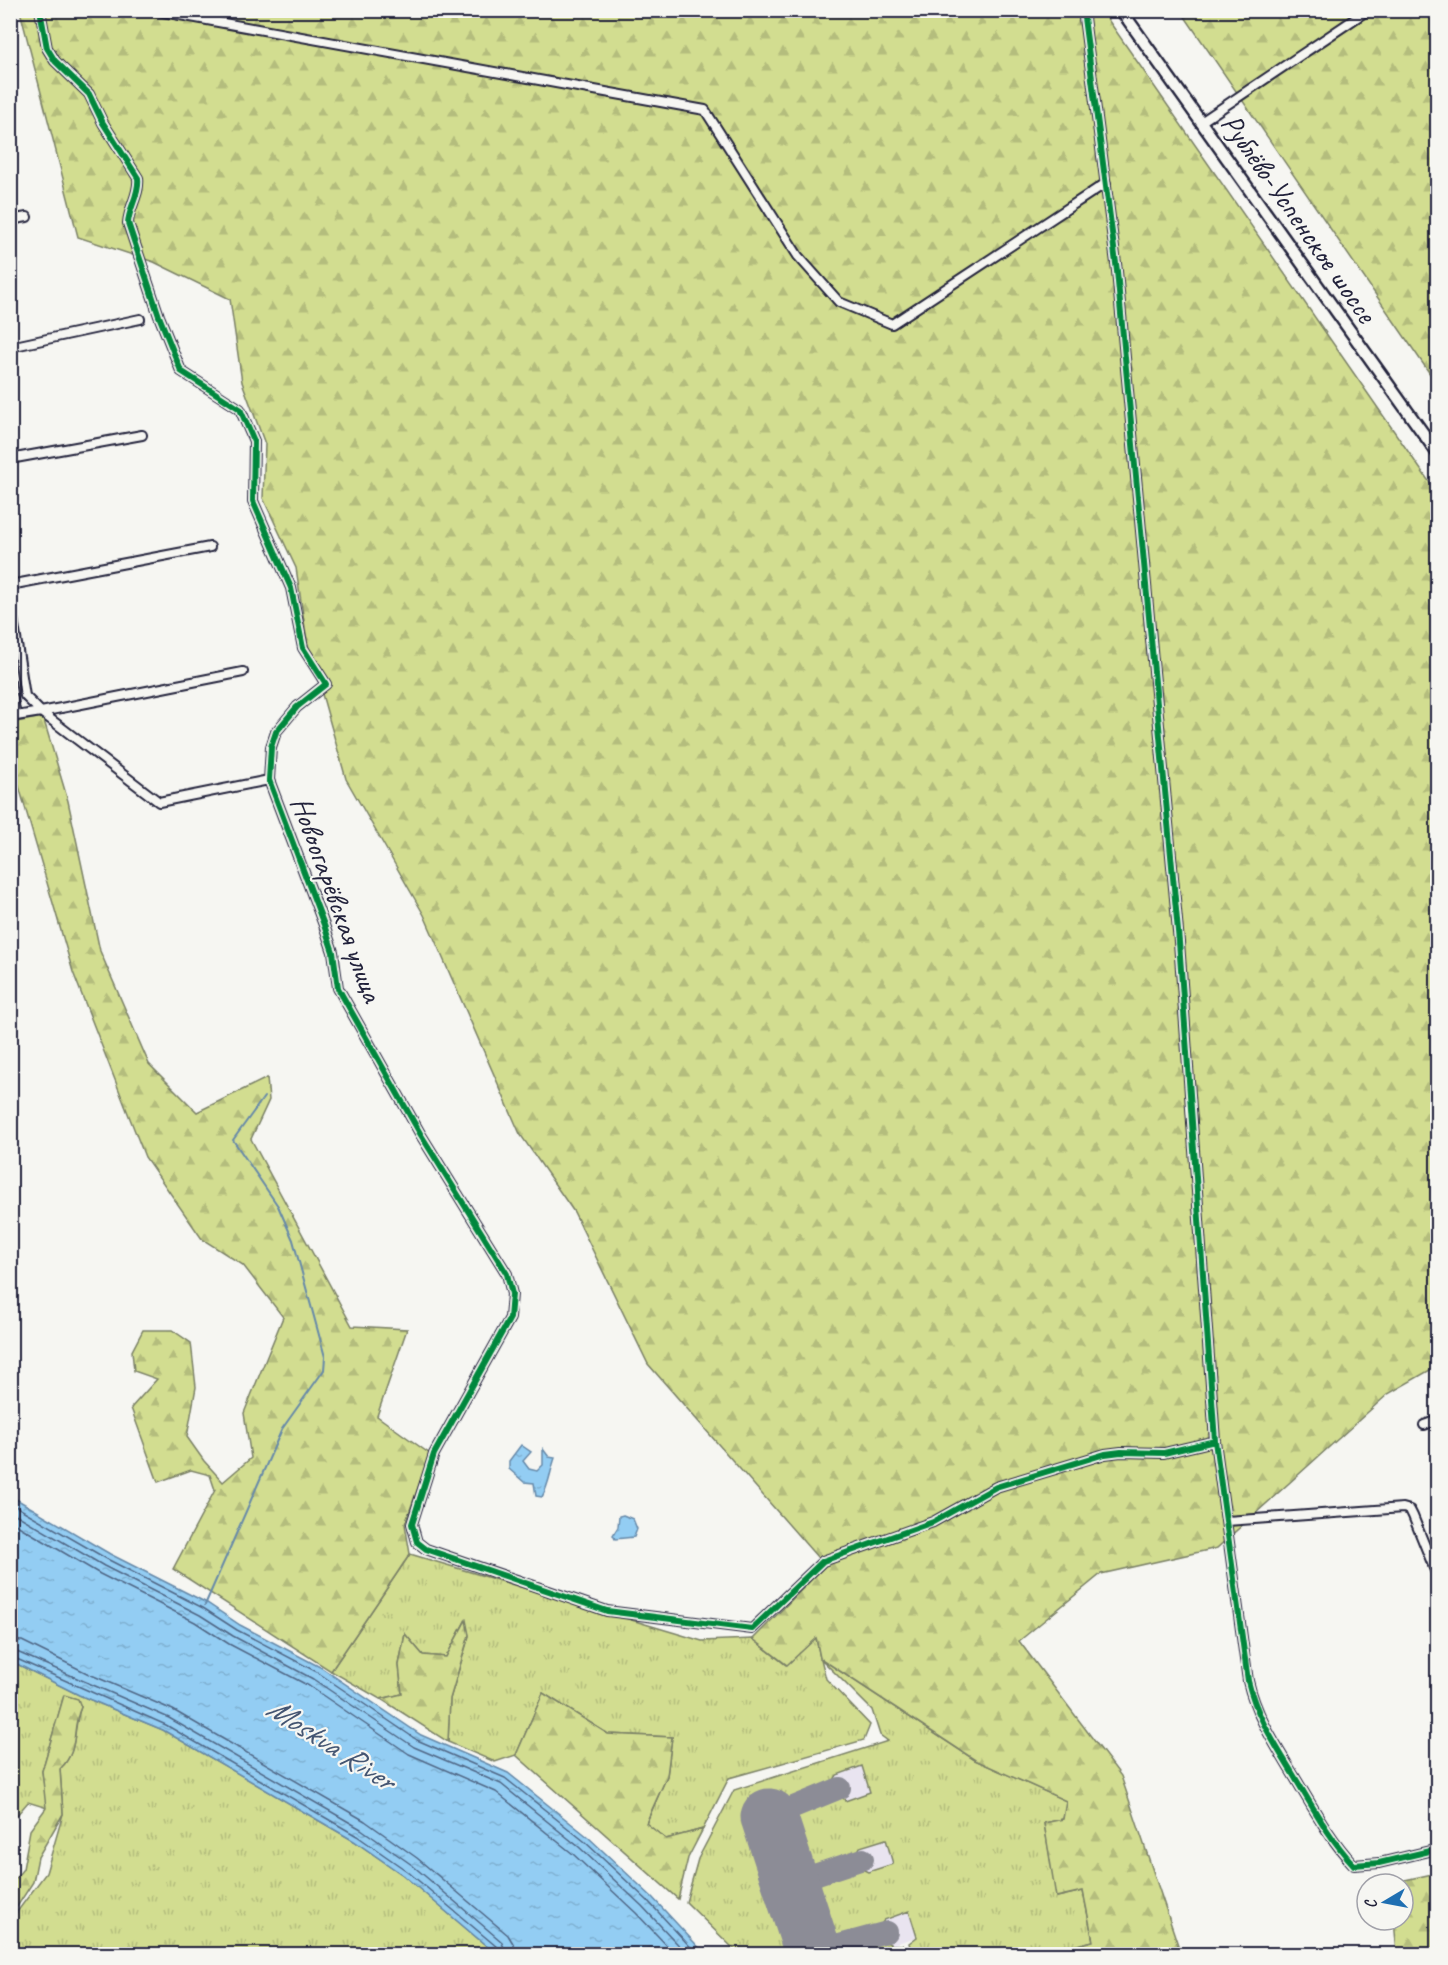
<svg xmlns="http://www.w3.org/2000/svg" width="1448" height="1965" font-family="Caveat,sans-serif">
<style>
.built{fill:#e9e4f0}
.grass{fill:url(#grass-tufts);stroke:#7a8066;stroke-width:1.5}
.forest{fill:url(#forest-firs);stroke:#7a8066;stroke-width:1.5}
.water{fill:url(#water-ripples);stroke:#6689a9;stroke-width:1.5}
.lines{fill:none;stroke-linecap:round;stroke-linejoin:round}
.shore{stroke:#4f6685;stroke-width:1.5}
.stream{stroke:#6689a9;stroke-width:2}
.taxiway{stroke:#8c8c96;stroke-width:22}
.runway{stroke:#8c8c96;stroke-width:57}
.minor-casing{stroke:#22223b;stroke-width:12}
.secondary-casing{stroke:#22223b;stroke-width:15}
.minor{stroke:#f6f6f2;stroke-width:8}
.secondary{stroke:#f6f6f2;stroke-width:10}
.cycleway-casing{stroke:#f6f6f2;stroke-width:10}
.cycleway{stroke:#00873e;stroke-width:6}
.labels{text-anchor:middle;stroke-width:4.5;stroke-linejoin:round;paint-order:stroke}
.street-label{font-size:30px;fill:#22223b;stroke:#f6f6f2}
.water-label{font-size:32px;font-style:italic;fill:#445572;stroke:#f6f6f2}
</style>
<defs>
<pattern id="grass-tufts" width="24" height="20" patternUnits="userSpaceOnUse" patternTransform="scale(1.5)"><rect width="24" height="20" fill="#d2dd90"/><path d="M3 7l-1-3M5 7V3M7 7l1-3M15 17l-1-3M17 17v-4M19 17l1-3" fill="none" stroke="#b4bd7d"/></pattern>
<pattern id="forest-firs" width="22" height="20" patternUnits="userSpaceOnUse" patternTransform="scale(1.5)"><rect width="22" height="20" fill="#d2dd90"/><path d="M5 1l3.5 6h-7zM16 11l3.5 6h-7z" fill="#b4bd7d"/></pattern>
<pattern id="water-ripples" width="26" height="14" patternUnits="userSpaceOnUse" patternTransform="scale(1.5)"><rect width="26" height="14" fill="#93cdf3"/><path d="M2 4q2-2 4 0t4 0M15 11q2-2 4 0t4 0" fill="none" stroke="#7eb0d1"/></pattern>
</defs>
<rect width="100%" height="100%" fill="#f6f6f2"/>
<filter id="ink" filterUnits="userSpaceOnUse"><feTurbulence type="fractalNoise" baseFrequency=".0167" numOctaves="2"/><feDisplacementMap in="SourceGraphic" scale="12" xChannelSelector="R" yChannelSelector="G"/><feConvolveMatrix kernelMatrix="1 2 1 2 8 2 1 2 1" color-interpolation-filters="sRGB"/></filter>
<g filter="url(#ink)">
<path class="built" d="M 862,1766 L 870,1792 L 844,1801 L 836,1775 Z
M 886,1839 L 893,1864 L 867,1872 L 860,1847 Z
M 909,1911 L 917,1937 L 891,1945 L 883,1920 Z"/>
<path class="grass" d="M 410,1554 L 702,1641 L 753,1639 L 786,1665 L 816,1637 L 820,1658 L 975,1760 L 1067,1801 L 1063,1819 L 1044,1823 L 1057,1897 L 1083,1891 L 1093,1941 L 1042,1954 L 912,1954 L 909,1943 L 917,1937 L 909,1911 L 884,1920 L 878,1929 L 840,1937 L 827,1929 L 816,1893 L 820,1879 L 858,1867 L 868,1872 L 893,1864 L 886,1839 L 860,1847 L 855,1857 L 815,1868 L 805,1861 L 794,1825 L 800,1811 L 834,1796 L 843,1797 L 845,1801 L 870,1792 L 862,1766 L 837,1775 L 831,1785 L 748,1816 L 792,1954 L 739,1954 L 686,1902 L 698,1859 L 734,1790 L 888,1741 L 880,1735 L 872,1710 L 821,1659 L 826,1679 L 870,1725 L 864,1740 L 729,1778 L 703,1829 L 666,1839 L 646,1824 L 667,1776 L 672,1737 L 608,1734 L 543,1693 L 516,1755 L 495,1762 L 448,1742 L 450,1699 L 469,1636 L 465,1621 L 446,1657 L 423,1655 L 405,1634 L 399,1665 L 402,1694 L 380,1699 L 331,1671 Z
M 11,1661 L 79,1695 L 163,1730 L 354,1841 L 403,1875 L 496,1954 L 11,1954 L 11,1920 L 46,1873 L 63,1814 L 60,1769 C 79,1751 72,1729 81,1707 L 77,1699 L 64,1696 L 42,1771 L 47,1808 L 28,1802 L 11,1822 Z
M 882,1940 L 892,1945 L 902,1945 L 904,1954 L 825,1954 Z"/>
<path class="forest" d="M 20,11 L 1102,11 L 1437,493 L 1437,1366 L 1388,1394 L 1217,1548 L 1101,1574 L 1019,1641 L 1121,1776 L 1181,1954 L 1042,1954 L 1093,1941 L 1083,1891 L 1056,1897 L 1044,1823 L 1063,1819 L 1066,1801 L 975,1760 L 820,1658 L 816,1638 L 787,1665 L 753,1639 L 825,1566 L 648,1364 L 574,1212 L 520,1134 L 424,915 L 346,779 L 307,641 L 296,568 L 263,498 L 265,444 L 242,382 L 230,299 L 154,262 L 78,237 Z
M 1181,11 L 1437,11 L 1437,384 Z
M 43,717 L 68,801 L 100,951 L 149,1064 L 197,1112 L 267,1078 L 269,1100 L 251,1139 L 352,1326 L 407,1329 L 377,1416 L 430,1454 L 405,1524 L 410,1554 L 331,1671 L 173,1569 L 215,1490 L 210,1475 L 191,1470 L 158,1482 L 131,1408 L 157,1379 L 134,1371 L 132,1351 L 143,1330 L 172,1330 L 191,1343 L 196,1387 L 187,1437 L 204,1461 L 223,1482 L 251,1458 L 244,1413 L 283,1317 L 243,1265 L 202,1239 L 145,1157 L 73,972 L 11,759 L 11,723 Z
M 466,1620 L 469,1635 L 450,1699 L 448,1742 L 381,1699 L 402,1694 L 399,1665 L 405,1634 L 423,1655 L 446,1657 Z
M 543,1693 L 608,1734 L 672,1737 L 667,1776 L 646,1823 L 666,1839 L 703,1829 L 688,1858 L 678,1899 L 516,1755 Z
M 64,1695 L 78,1699 L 81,1707 C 70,1731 81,1748 60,1769 L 63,1814 L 38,1857 L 33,1882 L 11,1916 L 11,1884 L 23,1869 L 30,1830 L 46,1808 L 42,1771 Z
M 1437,1873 L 1437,1954 L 1397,1954 L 1394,1920 L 1403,1920 L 1403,1884 L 1391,1883 Z"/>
<path class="water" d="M 521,1445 L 531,1452 L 523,1461 L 529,1469 L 537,1471 L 543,1465 L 543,1449 L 549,1457 L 555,1458 C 550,1472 549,1485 542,1497 L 536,1496 L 534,1483 L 524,1482 L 509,1469 L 509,1461 Z
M 11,1496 L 110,1554 L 207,1603 L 240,1625 L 320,1667 L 421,1735 L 508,1773 L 588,1837 L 652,1897 L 705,1954 L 496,1954 L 403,1875 L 354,1841 L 163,1730 L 79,1695 L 11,1661 Z
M 623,1515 L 633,1519 L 637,1529 L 634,1537 L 615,1539 L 613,1535 L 618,1527 L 619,1516 Z"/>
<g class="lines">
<path class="shore" d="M 10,1503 L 107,1559 L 203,1608 L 237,1630 L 317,1672 L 417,1740 L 505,1778 L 584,1841 L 648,1901 L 697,1954
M 10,1511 L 104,1566 L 200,1615 L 233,1636 L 313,1679 L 414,1747 L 501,1784 L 579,1847 L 642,1906 L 687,1954
M 10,1521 L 100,1574 L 195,1622 L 229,1644 L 309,1686 L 409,1754 L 496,1792 L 573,1854 L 636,1913 L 675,1954
M 10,1640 L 22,1641 L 89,1674 L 173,1710 L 365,1821 L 417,1858 L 508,1935 L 514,1945 L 516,1954
M 10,1649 L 169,1718 L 361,1829 L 412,1865 L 501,1941 L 507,1954
M 10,1656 L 166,1725 L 357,1836 L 407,1871 L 497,1947 L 499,1954"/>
<path class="stream" d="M 205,1605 L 282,1429 L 324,1370 L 325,1357 L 293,1240 L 278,1206 L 233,1140 L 264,1097"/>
<path class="taxiway" d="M 769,1817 L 840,1788
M 790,1883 L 863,1859
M 813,1952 L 887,1932"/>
<path class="runway" d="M 769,1817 L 813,1952"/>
<g class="minor-casing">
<path id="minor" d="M 40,10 L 47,48 L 55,61 L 89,94 L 103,123 L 138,178 C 140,194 129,207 128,223 L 159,316 L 181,371 L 240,409 L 254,441 L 253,501 L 291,588 L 303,648 L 326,684 L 297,707 L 276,732 L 271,747 L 269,780 L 324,925 L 333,952 L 338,988 L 421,1135 L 507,1274 L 512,1294 L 510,1318 L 434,1454 L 412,1524 L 417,1542 L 426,1549 L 607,1611 L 752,1629 L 823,1561 L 933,1522 L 996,1487 L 1105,1454 L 1121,1452 L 1164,1453 L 1215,1441
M 152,10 L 705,110 L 798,256 L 839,302 L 892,324 L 1106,183
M 1083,10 L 1117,271 L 1179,942 L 1215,1441 L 1248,1681 C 1257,1719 1277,1747 1297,1781 C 1315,1811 1330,1839 1354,1865 L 1379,1863 L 1438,1849
M 1201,122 L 1368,10
M 10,220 L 27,217
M 10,347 L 140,319
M 10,459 L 142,435
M 10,585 L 210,547
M 10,599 L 25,696 L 41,712
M 243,672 L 41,712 L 159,802 L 269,780
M 10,682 L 16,716 L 41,712
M 1424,1425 L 1438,1420
M 1227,1521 L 1403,1508 L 1410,1510 L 1413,1516 L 1438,1578"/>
</g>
<g class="secondary-casing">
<path id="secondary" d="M 1121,10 L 1438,454"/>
</g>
<use href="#minor" class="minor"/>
<use href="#secondary" class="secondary"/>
<g class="cycleway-casing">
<path id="cycleway" d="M 40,10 L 47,48 L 55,61 L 89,94 L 103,123 L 138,178 C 140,194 129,207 128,223 L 159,316 L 181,371 L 240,409 L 254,441 L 253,501 L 291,588 L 303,648 L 326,684 L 297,707 L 276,732 L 271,747 L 269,780 L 324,925 L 333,952 L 338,988 L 421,1135 L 507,1274 L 512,1294 L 510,1318 L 434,1454 L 412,1524 L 417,1542 L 426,1549 L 607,1611 L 752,1629 L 823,1561 L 933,1522 L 996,1487 L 1105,1454 L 1121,1452 L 1164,1453 L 1215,1441
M 1083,10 L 1117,271 L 1179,942 L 1215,1441 L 1248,1681 C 1257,1719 1277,1747 1297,1781 C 1315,1811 1330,1839 1354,1865 L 1379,1863 L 1438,1849"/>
</g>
<use href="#cycleway" class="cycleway"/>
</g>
</g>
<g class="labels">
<g class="street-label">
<text transform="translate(1299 218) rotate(55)" y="10">Рублёво-Успенское шоссе</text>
<text transform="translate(337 899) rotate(70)" y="10">Новоогарёвская улица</text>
</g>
<g class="water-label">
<text transform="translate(331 1743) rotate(33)" y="11">Moskva River</text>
</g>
</g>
<rect width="1448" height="1965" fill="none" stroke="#f6f6f2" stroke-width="36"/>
<rect x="18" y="18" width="1412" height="1929" fill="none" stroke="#22223b" stroke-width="2" filter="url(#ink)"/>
<g transform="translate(1385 1902) rotate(260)"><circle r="28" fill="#f6f6f2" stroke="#a1a1a9" stroke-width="1.5"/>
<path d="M0-4.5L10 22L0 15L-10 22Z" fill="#1f6fb2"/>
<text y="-9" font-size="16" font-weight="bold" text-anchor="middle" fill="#22223b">С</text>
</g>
</svg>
